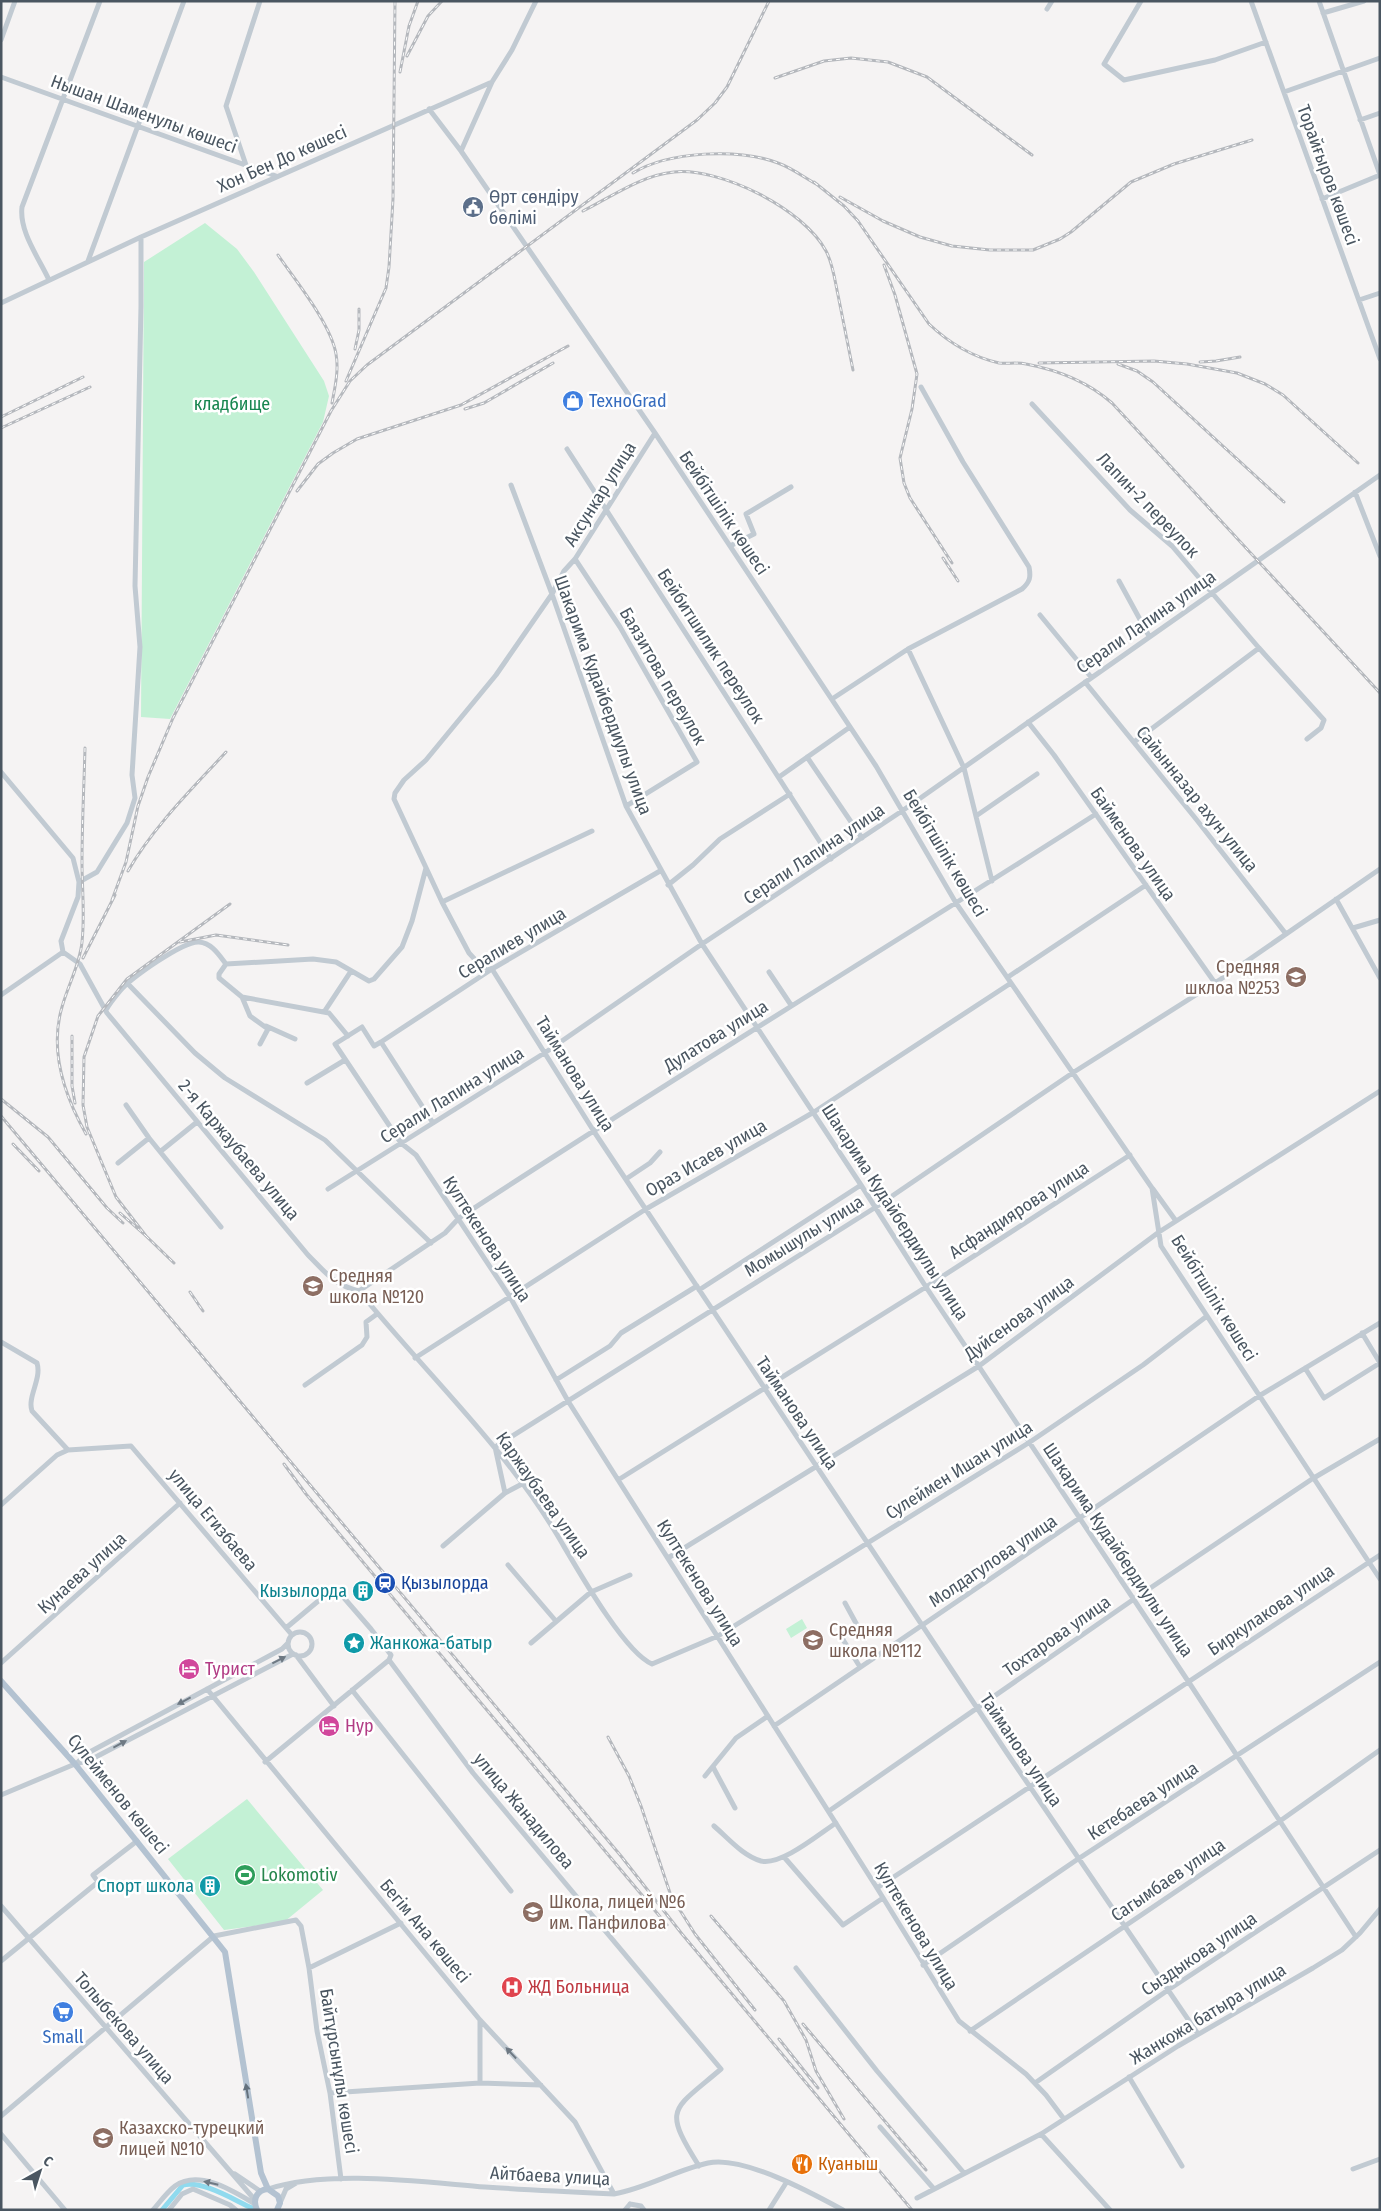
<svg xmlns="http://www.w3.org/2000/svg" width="1381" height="2211" font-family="'Fira Sans Condensed',sans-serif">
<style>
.green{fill:#c3f1d5}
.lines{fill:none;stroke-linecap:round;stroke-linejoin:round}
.canal{stroke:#90daee;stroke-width:5}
.minor{stroke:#c1cad2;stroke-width:5}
.major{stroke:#b3c2d1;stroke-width:6}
.rail-casing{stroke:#b5b8bd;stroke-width:3}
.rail{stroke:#fff;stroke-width:1;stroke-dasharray:4;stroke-linecap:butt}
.oneway{fill:#6e7983}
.oneway2{fill:#64717d}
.labels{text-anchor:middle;stroke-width:5;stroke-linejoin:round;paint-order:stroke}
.street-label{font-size:18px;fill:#4a5661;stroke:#fff}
.service-label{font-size:18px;fill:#4e5e75;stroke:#fff;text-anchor:start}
.shop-label{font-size:18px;fill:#366cbe;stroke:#fff;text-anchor:start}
.park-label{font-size:18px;fill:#17864f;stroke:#fff}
.education-label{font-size:18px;fill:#785e54;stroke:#fff;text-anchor:start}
.transit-label{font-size:18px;fill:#164399;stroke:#fff;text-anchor:start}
.culture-label{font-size:18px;fill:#0d838f;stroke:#fff;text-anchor:end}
.hotel-label{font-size:18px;fill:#b23c85;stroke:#fff;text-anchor:start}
.leisure-label{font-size:18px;fill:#27864d;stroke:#fff;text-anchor:start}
.health-label{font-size:18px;fill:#be3a42;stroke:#fff;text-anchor:start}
.food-label{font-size:18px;fill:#c56008;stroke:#fff;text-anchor:start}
</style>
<rect width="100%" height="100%" fill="#f5f3f3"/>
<path class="green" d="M 205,223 L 237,249 L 254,272 L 324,381 L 329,396 L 323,422 L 170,719 L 141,717 L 144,262 Z
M 802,1619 L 807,1628 L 791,1638 L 786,1629 Z
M 247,1799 L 323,1890 L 284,1922 L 224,1930 L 168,1859 Z"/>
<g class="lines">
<path class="canal" d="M 162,2210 L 183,2185 C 202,2180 234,2200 252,2208"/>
<path class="minor" d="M 1141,1 L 1104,64 L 1124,80 L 1215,60 L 1266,42
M 1251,1 L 1380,359
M 1319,1 L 1380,175
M 1047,9 L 1052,1
M 1323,13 L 1364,1
M 1,40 L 15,1
M 1,77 L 276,176
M 1284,92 L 1380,58
M 429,109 L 461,151 L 655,433 L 876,766 L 956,903 L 1152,1188 L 1161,1246 L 1380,1579
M 1360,120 L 1380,113
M 461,151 L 492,82
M 246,165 L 226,106 L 260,1
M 1322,199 L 1380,175
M 88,261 L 184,1
M 49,280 C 39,258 19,232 22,207 L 100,1
M 1359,300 L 1380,293
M 1,303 L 141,237 L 492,82 L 512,50 L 536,1
M 1032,404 L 1130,510 L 1172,546 L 1259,648 L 1324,720 L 1321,728 L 1307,739
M 655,433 L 575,559 L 564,571 L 552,594 L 496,675 L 426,760 L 404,780 L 395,793 L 394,799 L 442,902 L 469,953 L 481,966 L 492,969 L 593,1130 L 1007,1753 L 1198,2034
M 567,449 L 831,859
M 511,485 L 552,594 L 626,806 L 702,944 L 861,1185 L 926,1287 L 1188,1681 L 1356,1937
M 1355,492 L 1380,556
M 730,546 L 754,534 L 746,514 L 791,487
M 575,559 L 620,627 L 697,762 L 626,806
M 1119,581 L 1149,636
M 1040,615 L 1091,677
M 908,649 L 964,768 L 992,881
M 1085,682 L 1196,819 L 1286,934
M 832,699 L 908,649 L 1022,589 C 1030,582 1031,577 1029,567 L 963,462 L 921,387
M 1028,722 L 1054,755 L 1215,983
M 1134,742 L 1259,648
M 807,757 L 862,838
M 1,772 L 73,858 L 79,882 L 78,897 L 61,941 L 63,952 L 80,964 L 107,1013 L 308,1255 C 325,1272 334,1285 359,1291
M 779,777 L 850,727
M 976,816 L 1037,774
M 660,871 L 492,969 L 381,1042 L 374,1046 L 362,1027 L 335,1044 L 401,1143 L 416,1155 L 510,1297 L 568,1401 L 877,1888 L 959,2021 L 1026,2074 L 1046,2095 L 1064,2119
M 79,882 L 97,872 L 127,823 L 135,798 L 132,775 L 140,647 L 135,586 L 141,306 L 141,237
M 668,885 L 693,865 L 720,839 L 790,794
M 1336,899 L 1380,978
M 442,902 L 592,831
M 1353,928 L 1380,920
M 769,972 L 791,1005
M 1008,977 L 1146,885
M 128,984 L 195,1053 L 225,1078 L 325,1140 L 431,1243
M 1,995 L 63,952
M 242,997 L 250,1016 L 268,1029 L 260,1044
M 106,1010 C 110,1003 115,997 120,991 C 131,978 183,941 199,942 C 212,943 219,955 226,964
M 324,1012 L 351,971
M 266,1026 L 295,1039
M 348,1036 L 329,1013 L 242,997 L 219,978 L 219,974 L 226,964 L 313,959 L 336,962 L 369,981 L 374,979 L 402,947 L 412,921 L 426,868
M 381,1042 L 433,1123
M 307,1083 L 345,1060
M 126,1105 L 149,1138 L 221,1227
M 161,1151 L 197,1122
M 118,1163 L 149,1138
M 626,1179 L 650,1163 L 660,1152
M 328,1189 L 546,1052 L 702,944 L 902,811 L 1380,475
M 1153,1189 L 1176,1221
M 699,1290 L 861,1185
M 359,1291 C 424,1371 502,1444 556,1533 C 573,1561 623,1652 652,1664 L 718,1636 L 1030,1442 L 1143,1365 L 1207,1316
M 359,1291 L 445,1233 L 459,1218 C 669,1080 884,950 1096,814
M 1362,1333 L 1380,1363
M 1,1342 L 37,1363 C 42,1379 27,1397 32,1411 L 68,1450
M 415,1358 L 646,1209 L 814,1112 L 1011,983
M 1305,1368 L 1324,1398 L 1380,1363
M 556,1380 L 610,1346 L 621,1333 L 697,1286
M 305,1385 L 362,1345 L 367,1337 L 366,1322 L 377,1314
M 618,1480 L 926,1287 L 1130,1155
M 505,1493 L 522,1484
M 1,1505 L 57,1455 L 68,1450 L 131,1446 L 292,1635
M 443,1546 L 505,1493 L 495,1447 L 876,1207 L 1074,1072 L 1221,979 L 1380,869
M 668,1558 L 979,1366 L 1159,1232 L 1380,1091
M 508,1565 L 555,1620
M 845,1603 L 857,1625 L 842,1638 L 860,1667
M288 1644a12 12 0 1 1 24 0a12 12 0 1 1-24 0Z
M 531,1643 L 591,1592 L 630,1575
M 296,1655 L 334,1706
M 389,1660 L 473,1773 L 721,2069 C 672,2111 662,2107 699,2166
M 1,1663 L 180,1503
M 207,1689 L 480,2020 L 575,2122 L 614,2194
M 352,1690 L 511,1891
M 774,1726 L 1259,1396 L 1380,1323
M 265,1762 L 389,1660 L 391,1655 L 371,1629 L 338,1591 L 329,1592 L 286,1628
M 76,1764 L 86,1754 L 282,1649 L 288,1643
M 713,1767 L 735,1808
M 705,1776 L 736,1738 L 768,1716
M 1,1795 L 75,1764 L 90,1760 L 293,1654
M 829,1811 L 1134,1599 L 1312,1479 L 1380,1439
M 714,1826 C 728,1838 743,1856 761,1861 C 781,1866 819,1834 836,1823
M 784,1857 L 843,1925 L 883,1898
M 877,1888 L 1380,1555
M 1,1906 L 255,2200
M 1,1961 L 98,1882 L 93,1875 L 137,1841
M 923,1965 L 1075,1861 L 1380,1662
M 309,1968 L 401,1923
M 796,1968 L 877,2071 L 964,2173
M 970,2031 L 1280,1821 L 1380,1750
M 1129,2077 L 1182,2166
M 480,2083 L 480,2020
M 1035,2083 L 1168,1990 L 1380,1850
M 330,2093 L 480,2083 L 541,2085
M 1,2116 L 214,1936 L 296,1920 L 301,1926 L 309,1968 L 317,2031 L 330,2093 L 341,2179
M 880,2127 L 934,2189
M 1,2134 L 65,2210
M 1041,2134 L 1110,2210
M 1353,2169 L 1380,2159
M 235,2174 L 260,2191
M 268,2189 C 328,2169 422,2182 485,2187 C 528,2190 571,2192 614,2194 C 647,2188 676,2170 708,2163 C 742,2155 812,2193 843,2210
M 917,2198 L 1041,2134 L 1178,2046 L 1313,1968 L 1342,1950 L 1360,1933 L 1380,1909
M 280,2203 L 286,2189 L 296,2183
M 630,2204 L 641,2206 L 644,2210
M 153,2210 C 160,2202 167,2192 175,2186 C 199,2169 233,2191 255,2204
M 169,2210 L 182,2194 L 193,2189 L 230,2205 L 236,2210
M 625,2210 L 630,2204
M 769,2210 L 786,2183"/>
<path class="major" d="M 1,1681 L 75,1764 L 225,1952 L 261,2173 L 268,2189
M 257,2210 C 252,2199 257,2190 268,2189 L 278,2196 L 280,2203 L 277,2210"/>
<g class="rail-casing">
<path id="rail" d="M 407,56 L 428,16 L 442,1
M 400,72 L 409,26 L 418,1
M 775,78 L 824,61 L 851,58 L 888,62 L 927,77 L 1032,155
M 633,173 C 669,151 739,148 778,163 C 792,168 805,178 818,185
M 814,182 L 844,206 L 858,221 L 929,324 C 948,342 973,357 999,363 C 1008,364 1017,362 1026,364 C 1058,370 1088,382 1112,403 L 1380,693
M 840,197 L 883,221 L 920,237 L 952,246 L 990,250 L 1033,250 L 1060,239 L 1071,232 L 1131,182 L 1174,164 L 1252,140
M 583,211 C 611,197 642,175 674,172 C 720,167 804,209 826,251 C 833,264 835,281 838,295 C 843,320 848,345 853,370
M 278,255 C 295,280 331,324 336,354 C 339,370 335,387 332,403
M 884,265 L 895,295 L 917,374 L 912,409 L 900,458 L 904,483 L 910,498 L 952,563
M 355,349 L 359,330 L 359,309
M 1200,362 L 1216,361 L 1240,357
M 1039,363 L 1154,361 L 1187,364 L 1237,373 L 1265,384 L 1283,395 L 1358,463
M 1118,364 L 1137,371 L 1153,382 L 1284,502
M 346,381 L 386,288 L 389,267 L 393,199 L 395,1
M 465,409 L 484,403 L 553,363
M 1,417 L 83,377
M 1,428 L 90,387
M 297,491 L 318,464 L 333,453 L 357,439 L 461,405 L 568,346
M 943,558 L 958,581
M 85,748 C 84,786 82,824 82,862 C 82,888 85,915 82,942 C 80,964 68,985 62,1007 C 49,1051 64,1095 86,1134
M 128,871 C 154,826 191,790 226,752
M 112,900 L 126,862 L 138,806 L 148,777 L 173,718 L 331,411 L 350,381 L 367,365 L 697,120 L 715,103 L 727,87 L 769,1
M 180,942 L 216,935 L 288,945
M 83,958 L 115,895
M 72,1036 L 72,1086 L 75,1103
M 1,1099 L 48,1137 L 107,1208 L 123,1223
M 1,1116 L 621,1856 L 682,1934 L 912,2210
M 13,1144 L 39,1171
M 120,1213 L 146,1236 L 116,1197 L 87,1127 L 83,1105 L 84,1057 L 98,1016 L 127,979 L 230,904
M 146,1236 L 174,1263
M 190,1292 L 203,1311
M 284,1464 L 306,1494 L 667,1925
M 608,1737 L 629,1776 L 641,1806 L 671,1896 L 695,1934 L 755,2010
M 711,1916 L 784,2001 L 806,2040 L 816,2071 L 844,2119
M 803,2024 L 926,2170
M 779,2039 L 818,2088"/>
</g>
<use href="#rail" class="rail"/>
</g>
<defs><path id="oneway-solid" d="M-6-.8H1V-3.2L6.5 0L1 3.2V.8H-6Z" transform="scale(1.25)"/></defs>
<g class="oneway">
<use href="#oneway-solid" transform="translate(279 1660) rotate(-27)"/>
<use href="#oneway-solid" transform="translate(184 1701) rotate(152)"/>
<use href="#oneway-solid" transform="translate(120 1744) rotate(-28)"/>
<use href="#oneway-solid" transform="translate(511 2053) rotate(-133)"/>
<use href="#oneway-solid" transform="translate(211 2183) rotate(-167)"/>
</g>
<use class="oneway2" href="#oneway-solid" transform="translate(247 2091) rotate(-99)"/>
<defs>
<g id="civic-disc" transform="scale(1.125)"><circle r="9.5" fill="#5c6f8a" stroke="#fff"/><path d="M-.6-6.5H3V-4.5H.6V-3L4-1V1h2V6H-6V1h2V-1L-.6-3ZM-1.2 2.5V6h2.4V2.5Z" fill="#fff"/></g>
<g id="shop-disc" transform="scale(1.125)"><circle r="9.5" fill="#3f7fe0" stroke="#fff"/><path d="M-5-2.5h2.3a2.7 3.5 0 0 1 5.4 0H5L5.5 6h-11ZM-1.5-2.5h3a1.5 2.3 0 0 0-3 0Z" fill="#fff"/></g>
<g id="school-disc" transform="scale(1.125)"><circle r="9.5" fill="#8d6e63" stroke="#fff"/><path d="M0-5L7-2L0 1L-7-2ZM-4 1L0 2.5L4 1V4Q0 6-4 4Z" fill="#fff"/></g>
<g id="station-disc" transform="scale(1.125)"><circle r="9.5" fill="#1a4fb4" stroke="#fff"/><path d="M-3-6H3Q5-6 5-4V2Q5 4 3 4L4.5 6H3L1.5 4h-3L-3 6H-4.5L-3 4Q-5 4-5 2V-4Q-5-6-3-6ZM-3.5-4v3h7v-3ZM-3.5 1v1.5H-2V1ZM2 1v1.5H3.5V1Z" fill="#fff"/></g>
<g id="building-disc" transform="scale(1.125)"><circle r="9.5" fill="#0f9aa8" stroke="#fff"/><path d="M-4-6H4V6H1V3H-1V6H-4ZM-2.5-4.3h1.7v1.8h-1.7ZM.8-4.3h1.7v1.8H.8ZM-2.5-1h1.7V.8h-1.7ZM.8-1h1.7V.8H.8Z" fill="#fff"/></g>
<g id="sight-disc" transform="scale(1.125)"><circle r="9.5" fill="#0f9aa8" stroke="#fff"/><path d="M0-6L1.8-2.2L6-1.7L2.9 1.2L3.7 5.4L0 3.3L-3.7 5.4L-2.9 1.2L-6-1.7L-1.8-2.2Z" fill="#fff"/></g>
<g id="hotel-disc" transform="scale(1.125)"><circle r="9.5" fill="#d1479c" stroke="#fff"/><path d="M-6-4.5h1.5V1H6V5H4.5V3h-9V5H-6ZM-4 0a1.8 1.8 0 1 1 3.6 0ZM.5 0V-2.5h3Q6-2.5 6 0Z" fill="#fff"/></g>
<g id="stadium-disc" transform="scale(1.125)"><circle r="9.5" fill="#2e9e5b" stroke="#fff"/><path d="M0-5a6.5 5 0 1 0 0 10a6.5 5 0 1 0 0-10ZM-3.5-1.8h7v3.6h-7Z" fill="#fff"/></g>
<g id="hospital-disc" transform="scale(1.125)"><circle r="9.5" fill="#e0444e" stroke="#fff"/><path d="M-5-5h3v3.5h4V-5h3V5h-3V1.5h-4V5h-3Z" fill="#fff"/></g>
<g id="supermarket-disc" transform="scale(1.125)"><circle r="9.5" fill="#3f7fe0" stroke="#fff"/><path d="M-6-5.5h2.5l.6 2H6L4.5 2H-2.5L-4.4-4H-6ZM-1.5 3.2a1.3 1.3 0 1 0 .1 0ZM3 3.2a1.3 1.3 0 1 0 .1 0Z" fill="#fff"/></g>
<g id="restaurant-disc" transform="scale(1.125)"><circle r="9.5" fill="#e8710a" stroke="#fff"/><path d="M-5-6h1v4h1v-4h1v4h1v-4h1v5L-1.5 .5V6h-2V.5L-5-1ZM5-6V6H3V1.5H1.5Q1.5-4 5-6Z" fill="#fff"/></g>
</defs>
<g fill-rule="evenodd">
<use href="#civic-disc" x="473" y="207"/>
<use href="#shop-disc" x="573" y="401"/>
<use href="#school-disc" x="1296" y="977"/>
<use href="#school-disc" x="313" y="1286"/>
<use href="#station-disc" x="385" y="1583"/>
<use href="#building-disc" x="363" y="1591"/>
<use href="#school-disc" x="813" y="1640"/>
<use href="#sight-disc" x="354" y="1643"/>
<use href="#hotel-disc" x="189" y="1669"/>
<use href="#hotel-disc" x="329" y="1726"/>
<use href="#stadium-disc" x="245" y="1875"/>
<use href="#building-disc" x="210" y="1886"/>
<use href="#school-disc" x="533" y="1912"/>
<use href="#hospital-disc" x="512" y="1987"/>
<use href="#supermarket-disc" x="63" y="2012"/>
<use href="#school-disc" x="103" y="2138"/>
<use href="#restaurant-disc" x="802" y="2164"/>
</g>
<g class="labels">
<g class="street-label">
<text transform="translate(144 114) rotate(20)" y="6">Нышан Шаменулы көшесі</text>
<text transform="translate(282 159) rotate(-24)" y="6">Хон Бен До көшесі</text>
<text transform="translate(1328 175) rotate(70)" y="6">Торайғыров көшесі</text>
<text transform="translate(600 494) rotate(-58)" y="6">Аксункар улица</text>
<text transform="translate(1148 505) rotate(46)" y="6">Лапин-2 переулок</text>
<text transform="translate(724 513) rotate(56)" y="6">Бейбітшілік көшесі</text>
<text transform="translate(1146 622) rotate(-35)" y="6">Серали Лапина улица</text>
<text transform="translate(711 646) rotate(57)" y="6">Бейбитшилик переулок</text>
<text transform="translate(663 676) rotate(60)" y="6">Баязитова переулок</text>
<text transform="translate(603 695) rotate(70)" y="6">Шакарима Кудайбердиулы улица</text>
<text transform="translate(1197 799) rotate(51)" y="6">Сайынназар ахун улица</text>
<text transform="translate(1133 844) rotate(55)" y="6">Байменова улица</text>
<text transform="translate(945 853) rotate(59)" y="6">Бейбітшілік көшесі</text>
<text transform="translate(814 854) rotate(-34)" y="6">Серали Лапина улица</text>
<text transform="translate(512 943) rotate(-31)" y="6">Сералиев улица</text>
<text transform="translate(716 1036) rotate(-32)" y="6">Дулатова улица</text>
<text transform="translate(575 1074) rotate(58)" y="6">Тайманова улица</text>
<text transform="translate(452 1095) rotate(-32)" y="6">Серали Лапина улица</text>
<text transform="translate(239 1150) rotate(50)" y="6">2-я Каржаубаева улица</text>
<text transform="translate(706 1158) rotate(-30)" y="6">Ораз Исаев улица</text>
<text transform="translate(1019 1210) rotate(-33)" y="6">Асфандиярова улица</text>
<text transform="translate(895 1212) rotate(57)" y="6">Шакарима Кудайбердиулы улица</text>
<text transform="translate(804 1236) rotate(-32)" y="6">Момышулы улица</text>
<text transform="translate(487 1239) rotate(57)" y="6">Култекенова улица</text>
<text transform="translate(1214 1298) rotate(58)" y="6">Бейбітшілік көшесі</text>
<text transform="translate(1019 1318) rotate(-36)" y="6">Дуйсенова улица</text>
<text transform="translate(797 1413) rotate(56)" y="6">Тайманова улица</text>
<text transform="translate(959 1470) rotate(-32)" y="6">Сулеймен Ишан улица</text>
<text transform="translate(543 1495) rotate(55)" y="6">Каржаубаева улица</text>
<text transform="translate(213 1520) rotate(50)" y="6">улица Егизбаева</text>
<text transform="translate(1118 1550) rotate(56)" y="6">Шакарима Кудайбердиулы улица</text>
<text transform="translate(993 1561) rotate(-34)" y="6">Молдагулова улица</text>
<text transform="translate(82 1573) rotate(-42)" y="6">Кунаева улица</text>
<text transform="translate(700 1583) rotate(58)" y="6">Култекенова улица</text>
<text transform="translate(1271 1610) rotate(-34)" y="6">Биркулакова улица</text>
<text transform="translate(1057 1636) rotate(-35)" y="6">Тохтарова улица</text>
<text transform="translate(1021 1750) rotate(56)" y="6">Тайманова улица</text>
<text transform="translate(118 1794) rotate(51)" y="6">Сүлейменов көшесі</text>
<text transform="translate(1143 1801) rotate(-33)" y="6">Кетебаева улица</text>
<text transform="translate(524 1811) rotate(50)" y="6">улица Жанадилова</text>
<text transform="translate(1168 1880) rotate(-34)" y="6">Сагымбаев улица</text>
<text transform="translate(916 1926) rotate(59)" y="6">Култекенова улица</text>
<text transform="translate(425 1931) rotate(50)" y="6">Бегім Ана көшесі</text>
<text transform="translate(1199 1954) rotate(-34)" y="6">Сыздыкова улица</text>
<text transform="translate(1208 2014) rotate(-31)" y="6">Жанкожа батыра улица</text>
<text transform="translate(124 2028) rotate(49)" y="6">Толыбекова улица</text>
<text transform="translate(339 2071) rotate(81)" y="6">Байтұрсынұлы көшесі</text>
<text transform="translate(550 2176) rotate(3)" y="6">Айтбаева улица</text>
</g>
<g class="service-label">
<text x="489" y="203">Өрт сөндіру<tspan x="489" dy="21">бөлімі</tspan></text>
</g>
<g class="shop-label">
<text x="589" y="407">ТехноGrad</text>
<text x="63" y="2043" text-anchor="middle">Small</text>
</g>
<g class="park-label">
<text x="232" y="410">кладбище</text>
</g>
<g class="education-label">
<text x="1280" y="973" text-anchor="end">Средняя<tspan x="1280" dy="21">шклоа №253</tspan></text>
<text x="329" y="1282">Средняя<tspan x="329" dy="21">школа №120</tspan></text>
<text x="829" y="1636">Средняя<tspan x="829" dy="21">школа №112</tspan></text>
<text x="549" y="1908">Школа, лицей №6<tspan x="549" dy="21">им. Панфилова</tspan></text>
<text x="119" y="2134">Казахско-турецкий<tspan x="119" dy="21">лицей №10</tspan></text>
</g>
<g class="transit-label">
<text x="401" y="1589">Қызылорда</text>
</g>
<g class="culture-label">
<text x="347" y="1597">Кызылорда</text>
<text x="370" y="1649" text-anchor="start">Жанкожа-батыр</text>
<text x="194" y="1892">Спорт школа</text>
</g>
<g class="hotel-label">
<text x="205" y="1675">Турист</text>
<text x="345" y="1732">Нур</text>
</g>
<g class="leisure-label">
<text x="261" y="1881">Lokomotiv</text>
</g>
<g class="health-label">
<text x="528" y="1993">ЖД Больница</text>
</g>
<g class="food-label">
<text x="818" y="2170">Куаныш</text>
</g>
</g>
<rect width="1381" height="2211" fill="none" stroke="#4a5661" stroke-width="5"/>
<g transform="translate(40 2171) rotate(39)" stroke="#ffffff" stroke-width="4" paint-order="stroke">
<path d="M0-4L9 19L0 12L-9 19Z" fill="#4a5661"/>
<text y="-8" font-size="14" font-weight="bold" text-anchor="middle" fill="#4a5661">С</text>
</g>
</svg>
